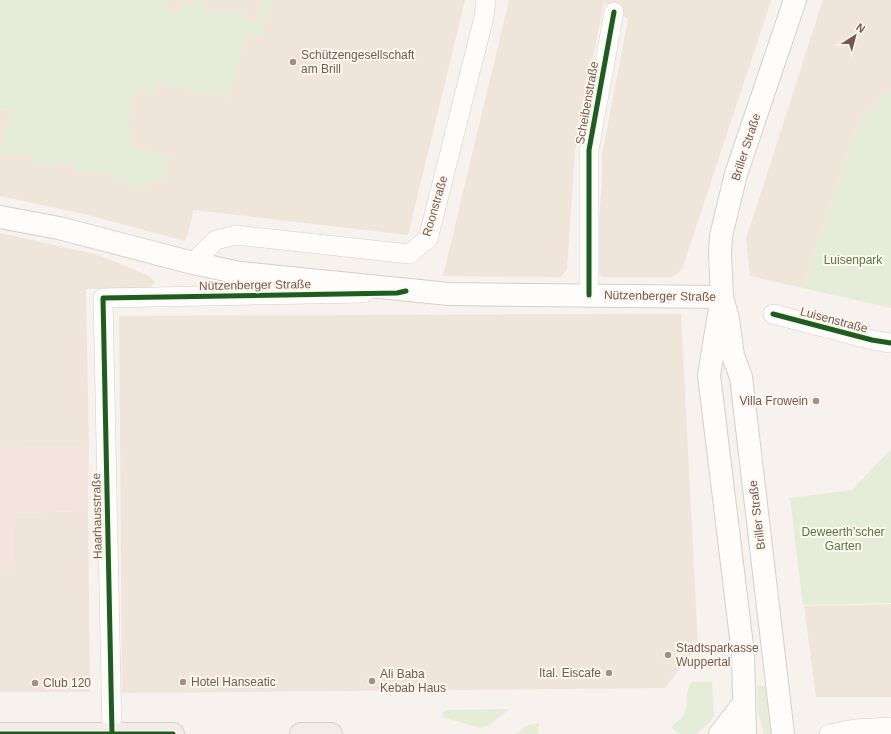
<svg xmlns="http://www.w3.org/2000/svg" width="891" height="734" font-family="Arial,sans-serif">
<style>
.residential{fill:#f0e5db}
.commercial{fill:#f4e4de}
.green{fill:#e5edd8}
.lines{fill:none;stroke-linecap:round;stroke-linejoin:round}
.minor-casing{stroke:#d6ceca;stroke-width:20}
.tertiary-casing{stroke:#d6ceca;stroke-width:24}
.secondary-casing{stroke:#d7cec9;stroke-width:24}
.primary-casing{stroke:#d8cfcb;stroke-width:24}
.minor{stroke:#fefdfc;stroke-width:19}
.tertiary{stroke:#fefdfc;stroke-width:22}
.secondary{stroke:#fefdfc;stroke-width:22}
.primary{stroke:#f2ede6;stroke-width:22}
.cycleway-casing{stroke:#fef7ef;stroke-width:8}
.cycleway{stroke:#1b5e20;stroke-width:5}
.poi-dot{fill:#a28f85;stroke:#fef7ef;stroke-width:1.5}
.labels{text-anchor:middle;stroke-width:4;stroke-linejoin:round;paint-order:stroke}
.poi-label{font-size:12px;fill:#75594d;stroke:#fef7ef;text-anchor:start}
.street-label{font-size:12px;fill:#75594d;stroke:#fef7ef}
.park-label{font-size:12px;fill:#587946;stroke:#fef7ef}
</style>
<rect width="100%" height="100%" fill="#f7f2ed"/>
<path class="residential" d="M 32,0 L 465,0 L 408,235 L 194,210 L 185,241 L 84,214 L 0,196 L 0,109 L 10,111 Z
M 509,0 L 771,0 L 682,269 L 673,277 L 603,277 L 595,270 L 602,180 L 602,155 L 628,19 L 604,2 L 575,151 L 567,269 L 561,277 L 443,276 Z
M 823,0 L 891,0 L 891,89 L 857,126 L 803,288 L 750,276 L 746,239 Z
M 0,233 L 99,255 L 149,276 L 155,282 L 149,289 L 86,289 L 89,446 L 0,447 Z
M 681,314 L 698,645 L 665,688 L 122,693 L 119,316 Z
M 88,511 L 90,692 L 0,692 L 0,571 L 13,571 L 12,513 Z
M 891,604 L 891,697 L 816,697 L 804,606 Z"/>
<path class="commercial" d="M 89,446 L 88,511 L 12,513 L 13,571 L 0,571 L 0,447 Z"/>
<path class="green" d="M 0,0 L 168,0 L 166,12 L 177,15 L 180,3 L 195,6 L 196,0 L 205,1 L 204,10 L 233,13 L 234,8 L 246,10 L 244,20 L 258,23 L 263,0 L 272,0 L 261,36 L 247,32 L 228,98 L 155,83 L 154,91 L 142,89 L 141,95 L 133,94 L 127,128 L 134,129 L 130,147 L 170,155 L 163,183 L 150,179 L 147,190 L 110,178 L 111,172 L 96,168 L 94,174 L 74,170 L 75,164 L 60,161 L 58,166 L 28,160 L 29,155 L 14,152 L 13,157 L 2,155 L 1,153 L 10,111 L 0,109 Z
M 891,89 L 891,308 L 803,288 L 857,126 Z
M 891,449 L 891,603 L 803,605 L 790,498 L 852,490 Z
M 691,682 L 712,682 L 714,715 L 709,723 L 696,734 L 679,734 L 671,727 C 675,723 680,720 683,716 C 690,705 684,692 691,682 Z
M 757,685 L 767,687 L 772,734 L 764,734 L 758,713 Z
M 510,709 L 489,725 L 480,728 L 442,717 L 443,712 L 448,710 Z
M 539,723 L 538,734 L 517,734 L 525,726 Z"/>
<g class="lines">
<g class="minor-casing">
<path id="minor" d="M 193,263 L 216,240 L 236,235 L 409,254 L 428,239 L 484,17 L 486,0
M 589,295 L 589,150 L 614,12
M 773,314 L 872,340 L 891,343
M 112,733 L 103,298 L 364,293
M 829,734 L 855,729 L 891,727"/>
</g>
<g class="tertiary-casing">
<path id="tertiary" d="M 0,217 L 59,228 L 193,263 L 240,273 L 449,294 L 722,297"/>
</g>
<g class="secondary-casing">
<path id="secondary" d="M 720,308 L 709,375 L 743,654 L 745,734
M 720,734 L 744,703
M 783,734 L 741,377 L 733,356 L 728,319 L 722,297 L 720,254 L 721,236 L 736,174 L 795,0"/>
</g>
<g class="primary-casing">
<path id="primary" d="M 0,734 L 173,734
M 301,734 L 331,734"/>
</g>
<use href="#minor" class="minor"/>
<use href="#tertiary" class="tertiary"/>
<use href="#secondary" class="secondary"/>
<use href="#primary" class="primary"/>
<g class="cycleway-casing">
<path id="cycleway" d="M 589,295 L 589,150 L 614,12
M 773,314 L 872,340 L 891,343
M 112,733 L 103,298 L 397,293 L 406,291
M 0,734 L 173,734"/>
</g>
<use href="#cycleway" class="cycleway"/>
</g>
<g class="poi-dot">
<circle cx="293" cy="62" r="4"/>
<circle cx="816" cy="401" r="4"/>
<circle cx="668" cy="655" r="4"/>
<circle cx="609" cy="673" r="4"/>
<circle cx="372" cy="681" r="4"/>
<circle cx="183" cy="682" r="4"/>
<circle cx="35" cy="683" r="4"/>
</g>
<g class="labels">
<g class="poi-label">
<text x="301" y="59">Schützengesellschaft<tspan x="301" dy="14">am Brill</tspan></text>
<text x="808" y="405" text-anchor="end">Villa Frowein</text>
<text x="676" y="652">Stadtsparkasse<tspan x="676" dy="14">Wuppertal</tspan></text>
<text x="601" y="677" text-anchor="end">Ital. Eiscafe</text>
<text x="380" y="678">Ali Baba<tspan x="380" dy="14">Kebab Haus</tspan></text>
<text x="191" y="686">Hotel Hanseatic</text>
<text x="43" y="687">Club 120</text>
</g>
<g class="street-label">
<text transform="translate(587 103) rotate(-80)" y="4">Scheibenstraße</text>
<text transform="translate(746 147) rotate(-72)" y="4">Briller Straße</text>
<text transform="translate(435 206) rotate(-74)" y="4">Roonstraße</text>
<text transform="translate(255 285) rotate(-1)" y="4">Nützenberger Straße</text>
<text transform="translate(660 296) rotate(1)" y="4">Nützenberger Straße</text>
<text transform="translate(834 320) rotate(15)" y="4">Luisenstraße</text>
<text transform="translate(757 515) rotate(-97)" y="4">Briller Straße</text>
<text transform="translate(97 516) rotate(-91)" y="4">Haarhausstraße</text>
</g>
<g class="park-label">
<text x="853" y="264">Luisenpark</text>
<text x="843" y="536">Deweerth’scher<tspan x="843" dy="14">Garten</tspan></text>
</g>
</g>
<g transform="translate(855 36) rotate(36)" stroke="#fef7ef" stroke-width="3" paint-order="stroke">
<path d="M0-3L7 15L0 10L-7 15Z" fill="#75594d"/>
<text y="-6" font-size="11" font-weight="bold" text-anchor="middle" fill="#75594d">N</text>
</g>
</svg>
